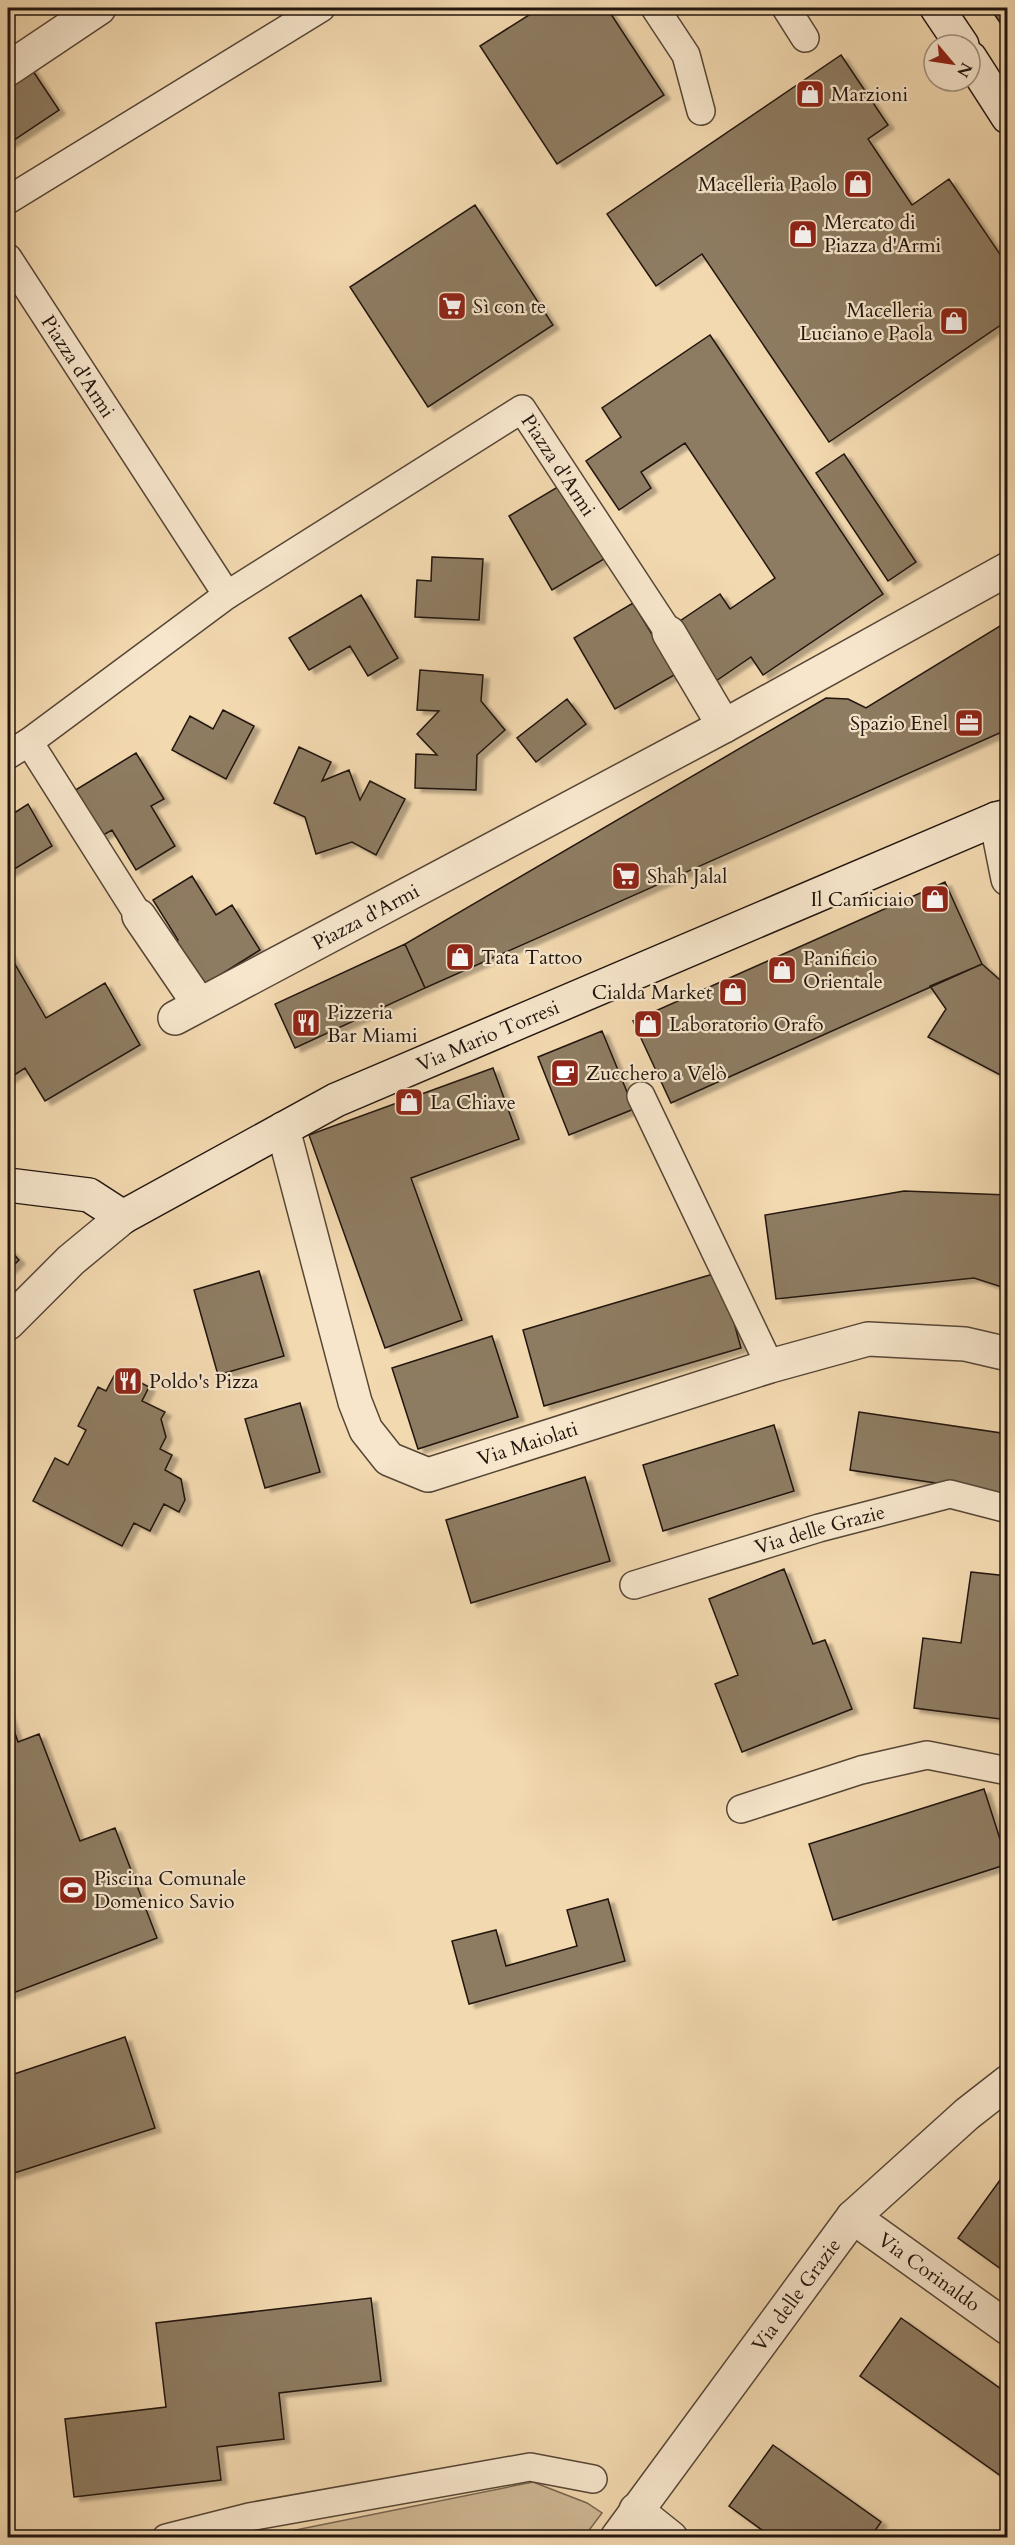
<svg xmlns="http://www.w3.org/2000/svg" width="1015" height="2545" font-family="Cardo,serif">
<style>
.green{fill:#cfb894;stroke:#786651;stroke-width:1.5}
.building{fill:#8e7b62;stroke:#21150e;stroke-width:1.5;filter:url(#shadow)}
.lines{fill:none;stroke-linecap:round;stroke-linejoin:round}
.service-casing{stroke:#564636;stroke-width:30}
.pedestrian-casing{stroke:#564636;stroke-width:36}
.minor-casing{stroke:#564636;stroke-width:36}
.tertiary-casing{stroke:#564636;stroke-width:36}
.secondary-casing{stroke:#21150e;stroke-width:36}
.service{stroke:#f7e6cc;stroke-width:27}
.pedestrian{stroke:#f7e6cc;stroke-width:33}
.minor{stroke:#f7e6cc;stroke-width:33}
.tertiary{stroke:#f7e6cc;stroke-width:33}
.secondary{stroke:#f7e6cc;stroke-width:33}
.labels{text-anchor:middle;stroke-width:4.5;stroke-linejoin:round;paint-order:stroke}
.poi-label{font-size:20px;fill:#21150e;stroke:#f7e6cc;text-anchor:start}
.street-label{font-size:20px;fill:#21150e;stroke:#f7e6cc}
</style>
<defs>
<filter id="shadow"><feDropShadow dx="6" dy="4" stdDeviation="1.5" flood-color="#0004"/></filter>
</defs>
<rect width="100%" height="100%" fill="#f3d9b0"/>
<filter id="stains"><feTurbulence type="fractalNoise" baseFrequency=".00333" numOctaves="4"/><feColorMatrix values="0 0 0 0 .2 0 0 0 0 .09 0 0 0 0 .02 0 0 0 .5 -.17"/></filter>
<radialGradient id="worn" r=".72"><stop offset=".6" stop-color="#630" stop-opacity="0"/><stop offset="1" stop-color="#630" stop-opacity=".3"/></radialGradient>
<path class="green" d="M 533,2482 L 587,2503 L 602,2513 L 584,2537 L 261,2537 Z"/>
<path class="building" d="M 540,8 L 607,8 L 664,95 L 557,164 L 480,46 Z
M 990,8 L 1008,8 L 1008,34 Z
M 841,55 L 888,125 L 868,139 L 912,205 L 949,179 L 1008,266 L 1008,320 L 829,442 L 702,254 L 656,286 L 607,214 Z
M 27,62 L 59,110 L 8,144 L 8,75 Z
M 475,205 L 553,325 L 428,407 L 350,287 Z
M 710,335 L 883,594 L 763,675 L 751,657 L 713,683 L 674,625 L 720,594 L 730,609 L 775,578 L 685,443 L 641,472 L 651,488 L 619,510 L 586,461 L 621,437 L 602,408 Z
M 844,454 L 916,562 L 888,581 L 816,473 Z
M 561,485 L 604,559 L 552,590 L 509,516 Z
M 432,557 L 483,559 L 479,620 L 415,617 L 417,580 L 431,581 Z
M 361,595 L 398,658 L 368,676 L 350,646 L 309,670 L 289,638 Z
M 633,603 L 676,674 L 615,709 L 574,638 Z
M 1008,621 L 1008,743 L 1004,731 L 425,988 L 405,944 L 826,698 L 848,699 L 866,708 Z
M 420,670 L 483,675 L 481,701 L 505,730 L 477,755 L 476,790 L 415,788 L 416,754 L 437,755 L 417,734 L 439,711 L 417,710 Z
M 567,699 L 586,724 L 536,762 L 517,738 Z
M 223,710 L 254,726 L 226,779 L 172,750 L 190,716 L 213,729 Z
M 299,747 L 331,762 L 322,781 L 349,770 L 360,800 L 370,781 L 405,799 L 376,855 L 352,842 L 316,854 L 305,817 L 274,803 Z
M 136,753 L 164,799 L 151,806 L 175,846 L 136,870 L 112,830 L 96,839 L 69,794 Z
M 28,804 L 52,846 L 8,873 L 8,817 Z
M 192,876 L 216,915 L 232,905 L 260,950 L 193,992 L 165,947 L 178,940 L 153,900 Z
M 945,882 L 982,964 L 671,1103 L 633,1021 Z
M 405,944 L 425,988 L 295,1048 L 275,1004 Z
M 8,952 L 46,1018 L 105,983 L 140,1045 L 45,1101 L 25,1068 L 8,1079 Z
M 982,964 L 1008,987 L 1008,1079 L 928,1037 L 946,1009 L 930,986 Z
M 602,1031 L 634,1109 L 569,1135 L 538,1057 Z
M 493,1068 L 519,1139 L 411,1178 L 462,1320 L 385,1348 L 309,1135 Z
M 904,1191 L 1008,1195 L 1008,1289 L 974,1278 L 776,1299 L 765,1215 Z
M 8,1248 L 19,1260 L 8,1271 Z
M 259,1271 L 284,1356 L 218,1375 L 194,1290 Z
M 720,1272 L 741,1348 L 544,1406 L 523,1330 Z
M 492,1336 L 518,1417 L 418,1449 L 392,1368 Z
M 117,1370 L 149,1387 L 142,1401 L 165,1412 L 161,1419 L 166,1437 L 160,1449 L 172,1455 L 165,1470 L 181,1479 L 185,1500 L 179,1512 L 164,1504 L 150,1531 L 134,1523 L 122,1546 L 33,1501 L 55,1458 L 68,1465 L 86,1430 L 78,1426 L 98,1387 L 106,1391 Z
M 300,1403 L 320,1472 L 265,1488 L 245,1419 Z
M 859,1412 L 1008,1434 L 1008,1494 L 850,1470 Z
M 774,1425 L 794,1491 L 663,1531 L 643,1465 Z
M 585,1477 L 610,1561 L 471,1603 L 446,1520 Z
M 784,1569 L 813,1644 L 825,1640 L 852,1709 L 742,1752 L 715,1684 L 738,1675 L 709,1599 Z
M 971,1572 L 1008,1576 L 1008,1720 L 914,1708 L 923,1638 L 961,1643 Z
M 8,1713 L 18,1742 L 39,1734 L 80,1841 L 115,1828 L 157,1938 L 8,1995 Z
M 984,1789 L 1008,1864 L 833,1920 L 809,1844 Z
M 608,1899 L 625,1961 L 469,2004 L 452,1941 L 496,1930 L 506,1966 L 577,1946 L 567,1910 Z
M 125,2037 L 155,2128 L 8,2175 L 8,2076 Z
M 1008,2169 L 1008,2274 L 958,2238 Z
M 371,2298 L 381,2381 L 279,2393 L 284,2439 L 217,2447 L 221,2480 L 74,2497 L 65,2419 L 166,2407 L 156,2323 Z
M 901,2318 L 1008,2394 L 1008,2481 L 860,2376 Z
M 773,2445 L 881,2522 L 870,2538 L 773,2538 L 729,2506 Z"/>
<g class="lines">
<g class="service-casing">
<g id="service">
<path d="M 655,8 L 686,55 L 701,111"/>
<path d="M 786,8 L 805,38"/>
<path d="M 8,200 L 321,8"/>
<path id="s1" d="M 8,258 L 227,595"/>
<path d="M 8,755 L 29,742"/>
<path id="s2" d="M 139,916 L 29,742 L 227,595 L 522,409 L 669,633"/>
<path d="M 641,1096 L 770,1366"/>
<path id="s3" d="M 634,1585 L 819,1528 L 950,1494 L 1008,1509"/>
<path d="M 741,1809 L 861,1770 L 927,1755 L 1008,1771"/>
<path d="M 166,2538 L 249,2517 L 530,2467 L 593,2479"/>
</g>
</g>
<g class="pedestrian-casing">
<path id="pedestrian" d="M 669,633 L 724,726
M 139,916 L 199,1004"/>
</g>
<g class="minor-casing">
<g id="minor">
<path d="M 996,819 L 1008,879"/>
<path id="s4" d="M 175,1018 L 724,726 L 1008,569"/>
<path id="s5" d="M 853,2217 L 1008,2328"/>
<path d="M 636,2510 L 671,2538"/>
</g>
</g>
<g class="tertiary-casing">
<g id="tertiary">
<path d="M 8,69 L 99,8"/>
<path id="s6" d="M 283,1129 L 355,1402 L 366,1430 L 389,1459 L 428,1475 L 770,1366 L 868,1339 L 965,1344 L 1008,1354"/>
<path d="M 8,1323 L 71,1260 L 123,1217"/>
<path id="s7" d="M 617,2538 L 853,2217 L 967,2114 L 1008,2082"/>
</g>
</g>
<g class="secondary-casing">
<g id="secondary">
<path d="M 937,8 L 962,45"/>
<path d="M 970,58 L 1008,117"/>
<path id="s8" d="M 8,1185 L 89,1195 L 123,1217 L 336,1100 L 996,819 L 1008,816"/>
</g>
</g>
<use href="#service" class="service"/>
<use href="#pedestrian" class="pedestrian"/>
<use href="#minor" class="minor"/>
<use href="#tertiary" class="tertiary"/>
<use href="#secondary" class="secondary"/>
</g>
<defs>
<g id="shop-square" transform="scale(1.5)"><rect x="-9" y="-9" width="18" height="18" rx="4" fill="#8f2418" stroke="#f7e6cc"/><path d="M-5-2.5h2.3a2.7 3.5 0 0 1 5.4 0H5L5.5 6h-11ZM-1.5-2.5h3a1.5 2.3 0 0 0-3 0Z" fill="#fff"/></g>
<g id="supermarket-square" transform="scale(1.5)"><rect x="-9" y="-9" width="18" height="18" rx="4" fill="#8f2418" stroke="#f7e6cc"/><path d="M-6-5.5h2.5l.6 2H6L4.5 2H-2.5L-4.4-4H-6ZM-1.5 3.2a1.3 1.3 0 1 0 .1 0ZM3 3.2a1.3 1.3 0 1 0 .1 0Z" fill="#fff"/></g>
<g id="office-square" transform="scale(1.5)"><rect x="-9" y="-9" width="18" height="18" rx="4" fill="#8f2418" stroke="#f7e6cc"/><path d="M-6-3h4V-5.5h4V-3h4V5H-6ZM-1-4.5V-3h2v-1.5ZM-6 0V1H6V0Z" fill="#fff"/></g>
<g id="restaurant-square" transform="scale(1.5)"><rect x="-9" y="-9" width="18" height="18" rx="4" fill="#8f2418" stroke="#f7e6cc"/><path d="M-5-6h1v4h1v-4h1v4h1v-4h1v5L-1.5 .5V6h-2V.5L-5-1ZM5-6V6H3V1.5H1.5Q1.5-4 5-6Z" fill="#fff"/></g>
<g id="cafe-square" transform="scale(1.5)"><rect x="-9" y="-9" width="18" height="18" rx="4" fill="#8f2418" stroke="#f7e6cc"/><path d="M-5.5-4.5H6V0H3Q3 3.5 0 3.5H-2.5Q-5.5 3.5-5.5 0ZM3-3.2v2h1.7v-2ZM-6 4.5H4V6H-6Z" fill="#fff"/></g>
<g id="stadium-square" transform="scale(1.5)"><rect x="-9" y="-9" width="18" height="18" rx="4" fill="#8f2418" stroke="#f7e6cc"/><path d="M0-5a6.5 5 0 1 0 0 10a6.5 5 0 1 0 0-10ZM-3.5-1.8h7v3.6h-7Z" fill="#fff"/></g>
</defs>
<g fill-rule="evenodd">
<use href="#shop-square" x="810" y="94"/>
<use href="#shop-square" x="858" y="184"/>
<use href="#shop-square" x="803" y="234"/>
<use href="#supermarket-square" x="452" y="306"/>
<use href="#shop-square" x="954" y="321"/>
<use href="#office-square" x="969" y="723"/>
<use href="#supermarket-square" x="626" y="876"/>
<use href="#shop-square" x="935" y="899"/>
<use href="#shop-square" x="460" y="957"/>
<use href="#shop-square" x="782" y="970"/>
<use href="#shop-square" x="733" y="992"/>
<use href="#restaurant-square" x="306" y="1023"/>
<use href="#shop-square" x="648" y="1024"/>
<use href="#cafe-square" x="565" y="1073"/>
<use href="#shop-square" x="409" y="1102"/>
<use href="#restaurant-square" x="128" y="1381"/>
<use href="#stadium-square" x="73" y="1890"/>
</g>
<g class="labels">
<g class="poi-label">
<text x="831" y="101">Marzioni</text>
<text x="837" y="191" text-anchor="end">Macelleria Paolo</text>
<text x="824" y="229">Mercato di<tspan x="824" dy="23">Piazza d'Armi</tspan></text>
<text x="473" y="313">Sì con te</text>
<text x="933" y="317" text-anchor="end">Macelleria<tspan x="933" dy="23">Luciano e Paola</tspan></text>
<text x="948" y="730" text-anchor="end">Spazio Enel</text>
<text x="647" y="883">Shah Jalal</text>
<text x="914" y="906" text-anchor="end">Il Camiciaio</text>
<text x="481" y="964">Tata Tattoo</text>
<text x="803" y="965">Panificio<tspan x="803" dy="23">Orientale</tspan></text>
<text x="712" y="999" text-anchor="end">Cialda Market</text>
<text x="327" y="1019">Pizzeria<tspan x="327" dy="23">Bar Miami</tspan></text>
<text x="669" y="1031">Laboratorio Orafo</text>
<text x="586" y="1080">Zucchero a Velò</text>
<text x="430" y="1109">La Chiave</text>
<text x="149" y="1388">Poldo's Pizza</text>
<text x="94" y="1885">Piscina Comunale<tspan x="94" dy="23">Domenico Savio</tspan></text>
</g>
<g class="street-label">
<text dy="7" stroke="none"><textPath href="#s1" startOffset="129">Piazza d'Armi</textPath></text>
<text dy="7" stroke="none"><textPath href="#s2" startOffset="868">Piazza d'Armi</textPath></text>
<text dy="7" stroke="none"><textPath href="#s4" startOffset="216">Piazza d'Armi</textPath></text>
<text dy="7" stroke="none"><textPath href="#s8" startOffset="530">Via Mario Torresi</textPath></text>
<text dy="7" stroke="none"><textPath href="#s6" startOffset="496">Via Maiolati</textPath></text>
<text dy="7" stroke="none"><textPath href="#s3" startOffset="194">Via delle Grazie</textPath></text>
<text dy="7" stroke="none"><textPath href="#s5" startOffset="94">Via Corinaldo</textPath></text>
<text dy="7" stroke="none"><textPath href="#s7" startOffset="302">Via delle Grazie</textPath></text>
</g>
</g>
<rect width="1015" height="2545" fill="none" stroke="#f3d9b0" stroke-width="30"/>
<rect x="9" y="9" width="997" height="2527" fill="none" stroke="#21150e" stroke-width="3"/>
<rect x="15" y="15" width="985" height="2515" fill="none" stroke="#21150e" stroke-width="1.5"/>
<g transform="translate(952 63) rotate(119)"><circle r="28" fill="#f7e6cc" stroke="#a19280" stroke-width="1.5"/>
<path d="M0-4.5L10 22L0 15L-10 22Z" fill="#8f2418"/>
<text y="-9" font-size="16" font-weight="bold" text-anchor="middle" fill="#21150e">N</text>
</g>
<rect width="100%" height="100%" filter="url(#stains)"/>
<rect width="100%" height="100%" fill="url(#worn)"/>
</svg>
